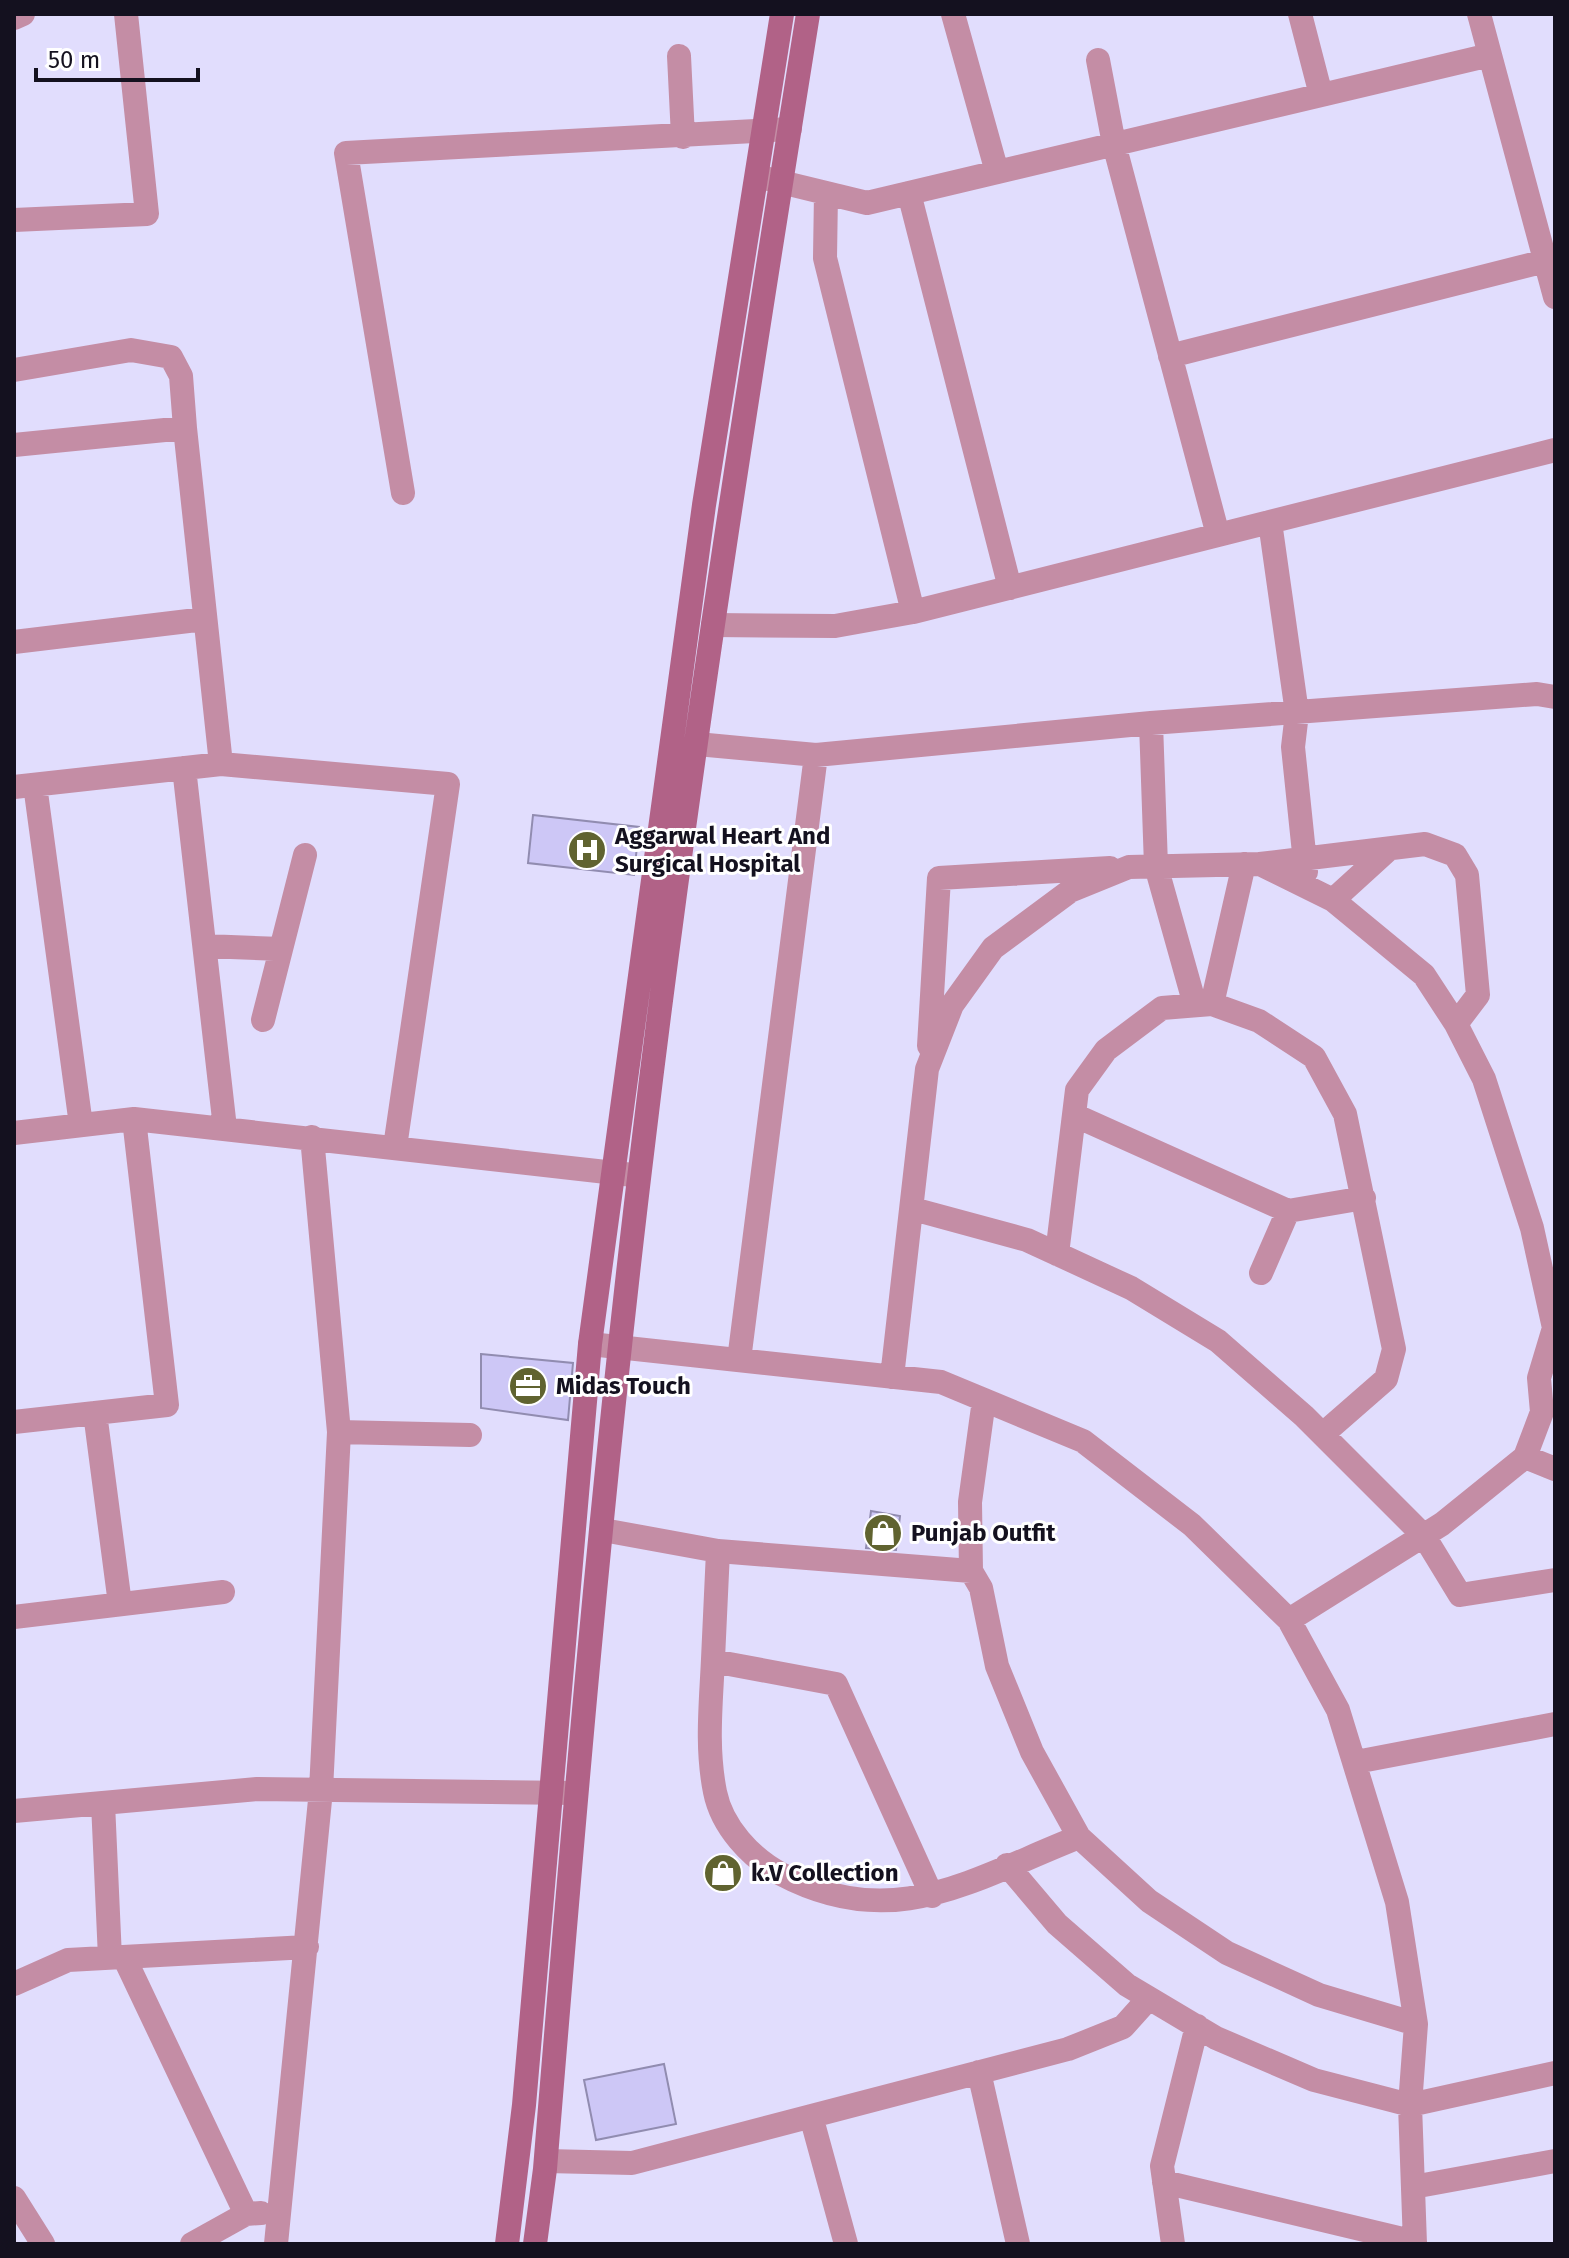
<svg xmlns="http://www.w3.org/2000/svg" width="1569" height="2258" font-family="'Fira Sans',sans-serif">
<style>
.building{fill:#cdc7f6;stroke:#918cb0;stroke-width:2}
.lines{fill:none;stroke-linecap:round;stroke-linejoin:round}
.minor{stroke:#c48da5;stroke-width:24}
.secondary{stroke:#b16287;stroke-width:24}
.labels{text-anchor:middle;stroke-width:6;stroke-linejoin:round;paint-order:stroke}
.poi-label{font-size:24px;font-weight:bold;fill:#14111f;stroke:#fff;text-anchor:start}
</style>
<rect width="100%" height="100%" fill="#e1ddfd"/>
<path class="building" d="M 533,815 L 639,827 L 634,875 L 528,863 Z
M 481,1354 L 573,1363 L 568,1420 L 481,1408 Z
M 871,1511 L 900,1516 L 896,1550 L 866,1548 Z
M 664,2064 L 676,2124 L 596,2140 L 584,2080 Z"/>
<g class="lines">
<path class="minor" d="M 953,14 L 997,172
M 1300,14 L 1321,95
M 1479,14 L 1555,297
M 14,18 L 23,14
M 679,56 L 683,137
M 1098,60 L 1114,144 L 1218,535
M 760,177 L 867,203 L 1490,55
M 826,193 L 825,258 L 913,612
M 909,193 L 1010,588
M 14,220 L 147,214 L 126,14
M 1170,356 L 1545,261
M 14,370 L 131,350 L 171,357 L 181,376 L 185,428
M 14,445 L 185,428 L 221,764
M 403,493 L 346,153 L 790,129
M 1270,522 L 1297,713 L 1293,747 L 1306,872
M 713,625 L 835,626 L 913,612 L 1555,450
M 14,642 L 205,619
M 1151,723 L 1156,866 L 1195,1005
M 697,744 L 816,755 L 1151,723 L 1537,694 L 1555,697
M 184,768 L 225,1128
M 35,785 L 81,1125
M 14,787 L 221,764 L 448,784 L 395,1147
M 1260,864 L 1425,844 L 1455,855 L 1467,875 L 1478,995 L 1456,1024
M 1333,900 L 1389,849
M 205,946 L 281,949
M 1212,1004 L 1244,864
M 263,1020 L 305,855
M 929,1046 L 939,878 L 1110,868
M 1074,1115 L 1288,1211 L 1364,1198
M 14,1133 L 134,1119 L 633,1175
M 913,1209 L 1027,1240 L 1131,1288 L 1218,1341 L 1304,1416 L 1424,1536 L 1460,1595 L 1555,1580
M 1057,1254 L 1077,1090 L 1106,1050 L 1162,1008 L 1212,1004 L 1259,1021 L 1314,1057 L 1345,1114 L 1394,1349 L 1386,1379 L 1323,1434
M 1261,1273 L 1288,1211
M 590,1344 L 941,1382 L 1083,1441 L 1192,1525 L 1289,1620 L 1338,1710 L 1397,1902 L 1416,2024 L 1410,2105 L 1415,2244
M 739,1360 L 816,755
M 892,1377 L 927,1069 L 952,1005 L 993,948 L 1070,891 L 1129,867 L 1260,864 L 1333,900 L 1424,975 L 1456,1024 L 1484,1079 L 1532,1228 L 1554,1328 L 1539,1378 L 1542,1412 L 1525,1457 L 1442,1524 L 1289,1620
M 984,1400 L 970,1502 L 971,1571 L 981,1588 L 997,1666 L 1032,1752 L 1079,1837 L 1149,1901 L 1227,1953 L 1319,1995 L 1416,2024
M 95,1413 L 120,1604
M 14,1422 L 167,1405 L 134,1119
M 339,1432 L 470,1435
M 1525,1457 L 1555,1469
M 603,1530 L 718,1551 L 971,1571
M 718,1551 C 716,1587 715,1623 713,1659 C 711,1704 706,1747 715,1792 C 722,1827 751,1858 781,1874 C 894,1934 972,1879 1079,1837
M 14,1617 L 223,1592
M 713,1661 L 836,1684 L 932,1896
M 1356,1762 L 1555,1724
M 103,1803 L 110,1958
M 14,1811 L 257,1789 L 576,1793
M 1007,1865 L 1057,1924 L 1127,1985 L 1216,2038 L 1314,2080 L 1410,2105 L 1555,2073
M 124,1957 L 246,2214
M 14,1984 L 68,1960 L 307,1947
M 979,2072 L 1018,2244
M 811,2116 L 846,2244
M 546,2161 L 632,2163 L 1068,2049 L 1123,2027 L 1149,1998
M 1164,2182 L 1415,2242
M 1413,2187 L 1555,2161
M 14,2198 L 43,2244
M 192,2244 L 246,2214 L 261,2213
M 276,2244 L 321,1790 L 339,1432 L 312,1137
M 1173,2244 L 1162,2166 L 1197,2026"/>
<path class="secondary" d="M 507,2244 L 524,2105 L 590,1344 L 704,505 L 782,14
M 535,2244 L 545,2169 C 573,1825 602,1480 644,1137 C 689,761 748,388 808,14"/>
</g>
<defs>
<g id="hospital-disc" transform="scale(2)"><circle r="9.5" fill="#606330" stroke="#fff"/><path d="M-5-5h3v3.5h4V-5h3V5h-3V1.5h-4V5h-3Z" fill="#fff"/></g>
<g id="office-disc" transform="scale(2)"><circle r="9.5" fill="#606330" stroke="#fff"/><path d="M-6-3h4V-5.5h4V-3h4V5H-6ZM-1-4.5V-3h2v-1.5ZM-6 0V1H6V0Z" fill="#fff"/></g>
<g id="shop-disc" transform="scale(2)"><circle r="9.5" fill="#606330" stroke="#fff"/><path d="M-5-2.5h2.3a2.7 3.5 0 0 1 5.4 0H5L5.5 6h-11ZM-1.5-2.5h3a1.5 2.3 0 0 0-3 0Z" fill="#fff"/></g>
</defs>
<g fill-rule="evenodd">
<use href="#hospital-disc" x="587" y="850"/>
<use href="#office-disc" x="528" y="1386"/>
<use href="#shop-disc" x="883" y="1533"/>
<use href="#shop-disc" x="723" y="1873"/>
</g>
<g class="labels">
<g class="poi-label">
<text x="615" y="844">Aggarwal Heart And<tspan x="615" dy="28">Surgical Hospital</tspan></text>
<text x="556" y="1394">Midas Touch</text>
<text x="911" y="1541">Punjab Outfit</text>
<text x="751" y="1881">k.V Collection</text>
</g>
</g>
<rect width="1569" height="2258" fill="none" stroke="#14111f" stroke-width="32"/>
<path d="M36 68v12h162v-12" fill="none" stroke="#14111f" stroke-width="4"/>
<text x="48" y="68" font-size="24" fill="#14111f" stroke="#ffffff" stroke-width="6" paint-order="stroke">50 m</text>
</svg>
